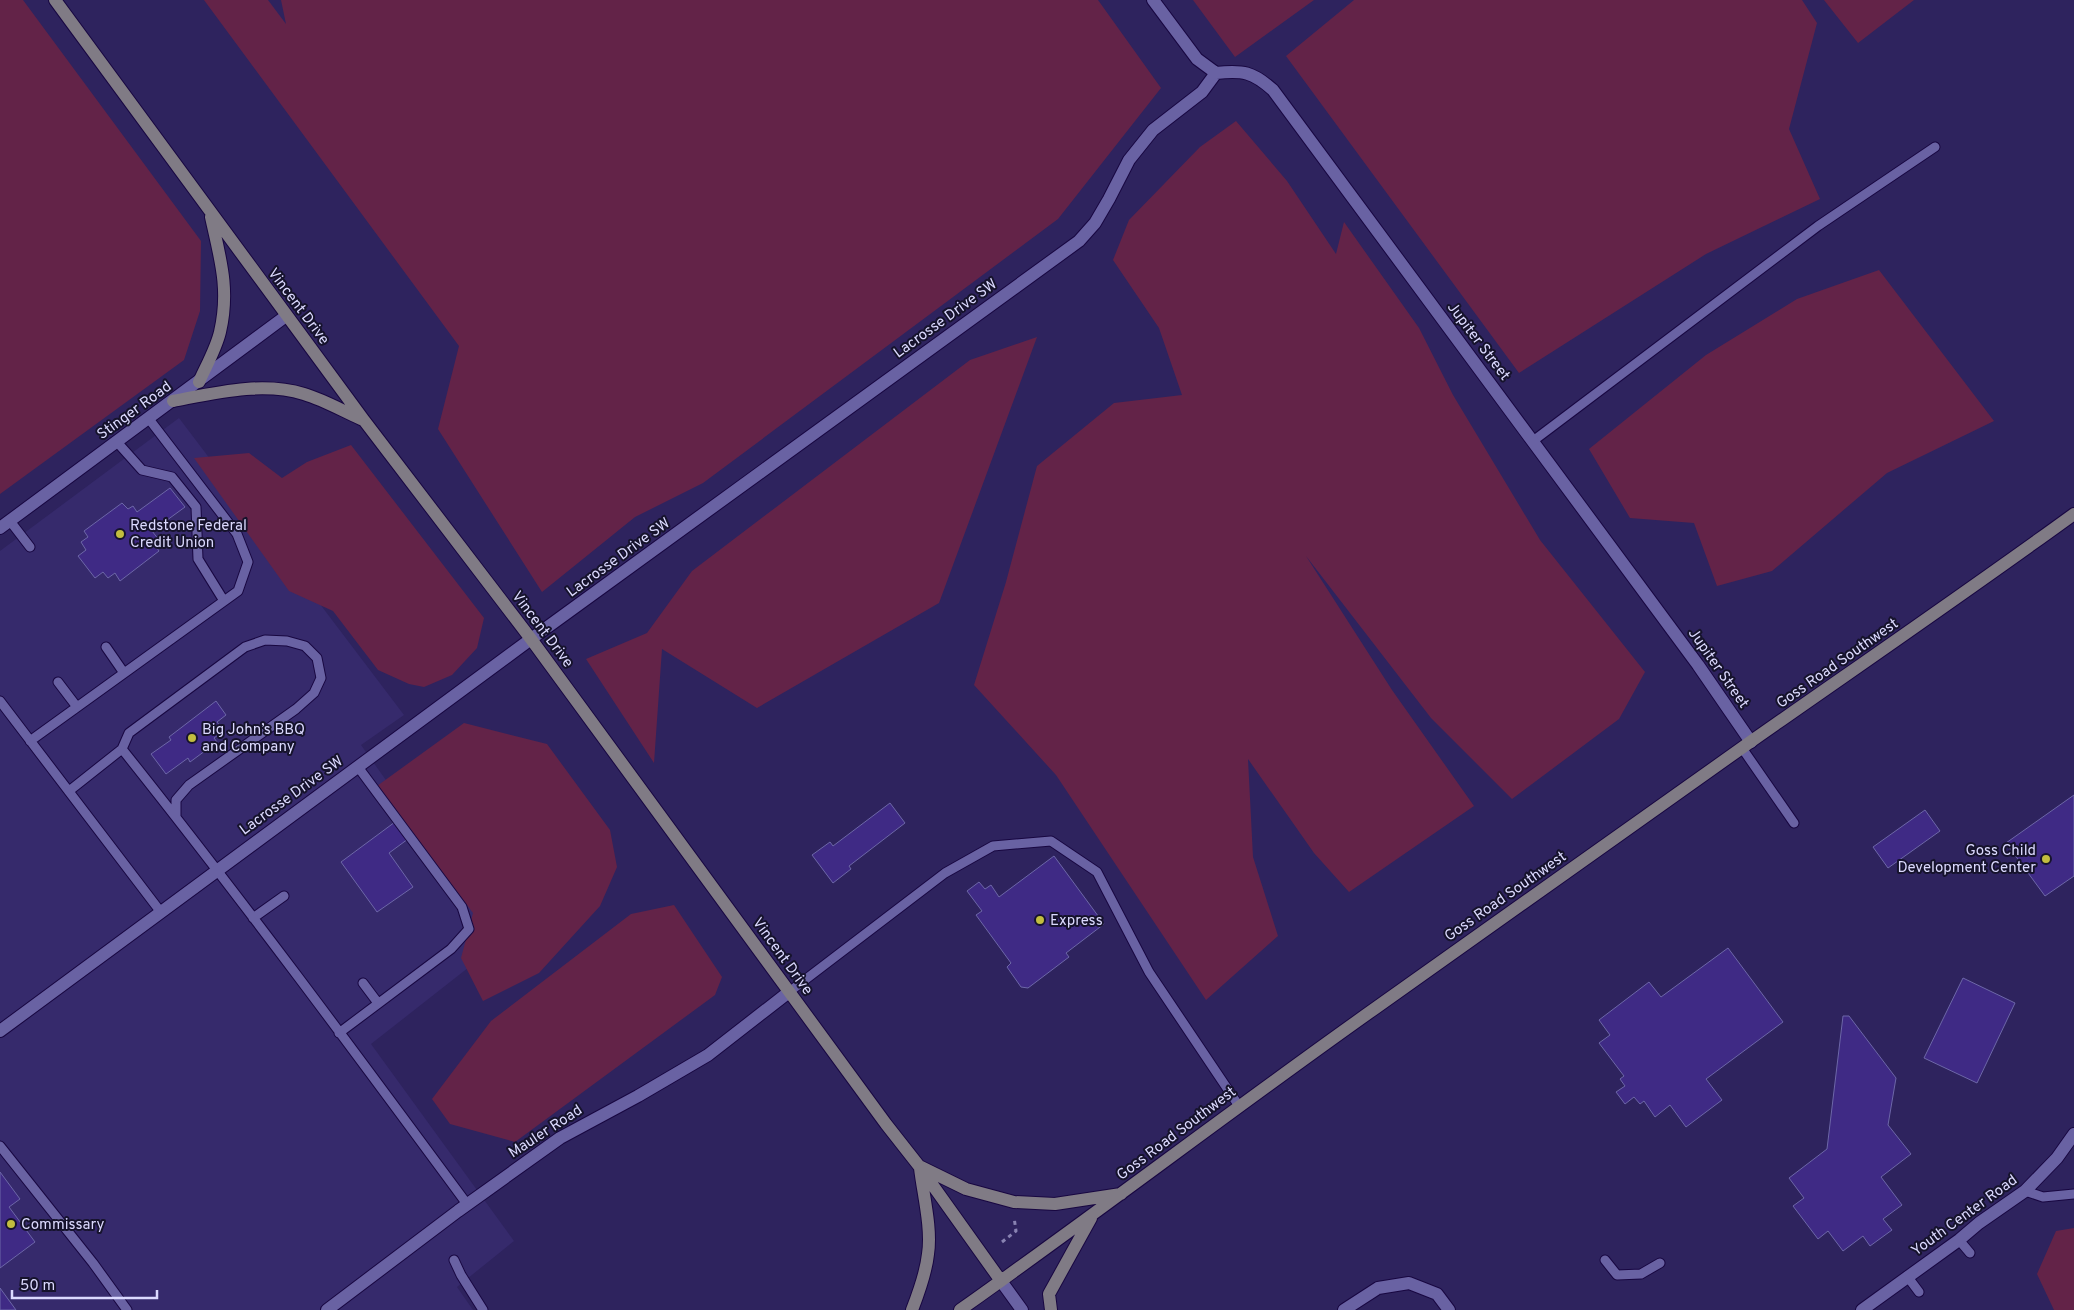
<svg xmlns="http://www.w3.org/2000/svg" width="2074" height="1310" font-family="Overpass,sans-serif">
<style>
.built{fill:#362a6c}
.green{fill:#632348}
.building{fill:#3f2a85;stroke:#6d67a8}
.lines{fill:none;stroke-linecap:round;stroke-linejoin:round}
.lane-casing{stroke:#180741;stroke-width:11}
.street-casing{stroke:#180741;stroke-width:14}
.secondary-casing{stroke:#180741;stroke-width:14}
.path{stroke:#8983b2;stroke-width:3;stroke-dasharray:4 4;stroke-linecap:butt}
.lane{stroke:#6962a3;stroke-width:9}
.street{stroke:#6962a3;stroke-width:12}
.secondary{stroke:#807b85;stroke-width:12}
.poi-dot{fill:#c2bd3f;stroke:#16132c;stroke-width:2}
.labels{text-anchor:middle;stroke-width:4;stroke-linejoin:round;paint-order:stroke}
.street-label{font-size:15px;fill:#dbd9fe;stroke:#16132c}
.poi-label{font-size:15px;fill:#dbd9fe;stroke:#16132c;text-anchor:start}
</style>
<rect width="100%" height="100%" fill="#2e235e"/>
<path class="built" d="M 179,418 L 404,715 L 361,745 L 501,942 L 371,1044 L 514,1241 L 457,1287 L 473,1310 L 0,1310 L 0,551 Z"/>
<path class="green" d="M 0,0 L 23,0 L 201,241 L 200,311 L 184,360 L 0,494 Z
M 204,0 L 268,0 L 286,24 L 281,0 L 1098,0 L 1161,88 L 1058,219 L 703,483 L 635,517 L 542,592 L 438,429 L 459,346 Z
M 1193,0 L 1314,0 L 1235,57 Z
M 1354,0 L 1802,0 L 1817,23 L 1789,129 L 1820,199 L 1706,254 L 1519,373 L 1286,56 Z
M 1824,0 L 1914,0 L 1858,43 Z
M 1236,121 L 1287,181 L 1336,254 L 1344,222 L 1419,328 L 1453,395 L 1540,540 L 1645,672 L 1619,719 L 1512,799 L 1431,718 L 1306,556 L 1392,690 L 1474,806 L 1349,892 L 1314,853 L 1248,759 L 1253,857 L 1278,936 L 1206,1000 L 1056,775 L 974,685 L 1006,582 L 1037,466 L 1114,403 L 1182,395 L 1159,328 L 1113,260 L 1129,220 L 1200,147 Z
M 1879,270 L 1994,421 L 1887,473 L 1772,571 L 1717,586 L 1694,523 L 1630,518 L 1589,449 L 1706,355 L 1797,299 Z
M 1037,337 L 939,603 L 757,708 L 662,649 L 654,763 L 586,659 L 647,633 L 692,571 L 970,360 Z
M 351,445 L 484,618 L 477,648 L 452,675 L 424,687 L 409,684 L 378,670 L 333,611 L 289,591 L 194,458 L 249,453 L 282,478 L 307,462 Z
M 464,723 L 547,744 L 610,830 L 617,867 L 600,906 L 539,973 L 483,1001 L 461,958 L 473,913 L 377,786 Z
M 674,905 L 722,977 L 715,995 L 515,1142 L 450,1124 L 432,1099 L 491,1021 L 631,914 Z
M 2074,1228 L 2074,1310 L 2054,1310 L 2037,1274 L 2056,1231 Z"/>
<path class="building" d="M 170,488 L 185,507 L 152,531 L 159,540 L 154,544 L 159,551 L 120,581 L 115,573 L 108,578 L 103,572 L 95,578 L 78,556 L 86,550 L 81,542 L 88,537 L 84,531 L 122,503 L 128,509 L 133,506 L 137,512 Z
M 216,701 L 226,715 L 217,722 L 224,731 L 214,738 L 217,742 L 190,762 L 188,758 L 166,774 L 151,754 L 171,740 L 169,737 Z
M 2074,795 L 2074,876 L 2045,896 L 2006,843 Z
M 890,803 L 905,823 L 849,866 L 851,869 L 833,883 L 812,855 L 830,842 L 833,846 Z
M 1925,810 L 1940,831 L 1888,868 L 1873,847 Z
M 395,822 L 408,839 L 389,853 L 413,887 L 377,912 L 341,862 Z
M 1054,856 L 1104,924 L 1066,953 L 1069,957 L 1028,988 L 1021,987 L 1007,967 L 1011,963 L 976,915 L 982,911 L 967,891 L 979,882 L 985,889 L 991,885 L 999,897 Z
M 1728,948 L 1783,1022 L 1706,1079 L 1722,1100 L 1686,1127 L 1670,1105 L 1655,1117 L 1644,1101 L 1640,1104 L 1634,1097 L 1625,1104 L 1616,1092 L 1625,1086 L 1620,1079 L 1624,1076 L 1599,1043 L 1610,1035 L 1599,1020 L 1649,982 L 1661,997 Z
M 1963,978 L 2015,1003 L 1977,1083 L 1924,1058 Z
M 1843,1016 L 1849,1016 L 1896,1078 L 1888,1125 L 1911,1154 L 1881,1177 L 1902,1205 L 1883,1219 L 1892,1230 L 1870,1246 L 1863,1236 L 1843,1251 L 1828,1231 L 1818,1239 L 1793,1206 L 1804,1198 L 1789,1178 L 1827,1149 Z
M 0,1172 L 20,1199 L 9,1207 L 35,1242 L 0,1268 Z
M 0,1288 L 16,1310 L 0,1310 Z"/>
<g class="lines">
<g class="lane-casing">
<path id="lane" d="M 1533,441 L 1818,226 L 1935,147
M 117,442 L 142,470 L 172,477 L 196,507 L 198,559 L 224,601
M 10,521 L 30,547
M 106,647 L 124,673
M 58,682 L 77,707
M 0,701 L 160,911
M 30,741 L 238,591 L 248,562 L 237,534 L 149,419
M 1742,748 L 1794,823
M 122,749 C 241,898 354,1051 467,1204
M 69,791 L 122,749 L 129,733 L 245,647 L 265,640 L 287,641 L 305,646 L 317,658 L 321,678 L 314,693 L 296,709 L 189,785 L 176,800 L 176,816
M 253,918 L 284,896
M 363,983 L 378,1003
M 789,992 L 945,873 L 993,846 L 1051,841 L 1097,872 L 1149,972 L 1239,1106
M 339,1033 L 451,949 L 469,929 L 462,907 L 358,767
M 0,1146 L 93,1263 L 127,1310
M 2025,1191 L 2043,1197 L 2074,1194
M 1959,1240 L 1970,1253
M 454,1260 L 461,1275 L 483,1310
M 1605,1260 L 1617,1275 L 1641,1274 L 1660,1263
M 1907,1276 L 1919,1292"/>
</g>
<g class="street-casing">
<path id="street" d="M 1153,0 L 1197,59 L 1216,73 C 1243,70 1253,72 1273,90 L 1698,665 L 1751,742
M 0,528 L 286,316
M 0,1031 L 531,639 L 1079,241 L 1095,223 L 1109,199 L 1129,160 L 1153,130 L 1202,92 L 1216,73
M 1001,1281 L 1022,1310
M 327,1310 L 458,1211 L 560,1138 L 638,1096 L 708,1055 L 789,992
M 1344,1310 L 1378,1288 L 1409,1283 L 1437,1294 L 1449,1310
M 1862,1310 L 1959,1240 L 1979,1223 L 2025,1191 L 2057,1158 L 2074,1134"/>
</g>
<g class="secondary-casing">
<path id="secondary" d="M 55,0 L 363,419 L 531,639 L 886,1124 L 919,1166 L 1001,1281
M 199,382 C 206,366 216,349 220,332 C 230,289 220,258 211,217
M 173,401 C 215,393 262,381 304,394 C 324,400 343,411 361,419
M 919,1166 L 966,1189 L 1014,1202 L 1055,1204 L 1121,1194
M 912,1310 C 919,1292 926,1273 928,1254 C 932,1228 923,1194 920,1168
M 960,1310 C 1100,1211 1237,1106 1377,1007 C 1502,918 1628,829 1753,740 C 1860,665 1968,591 2074,514
M 1051,1310 L 1049,1294 L 1091,1218"/>
</g>
<path class="path" d="M 1002,1242 L 1016,1231 L 1014,1217"/>
<use href="#lane" class="lane"/>
<use href="#street" class="street"/>
<use href="#secondary" class="secondary"/>
</g>
<g class="poi-dot">
<circle cx="120" cy="534" r="5"/>
<circle cx="192" cy="738" r="5"/>
<circle cx="2046" cy="859" r="5"/>
<circle cx="1040" cy="920" r="5"/>
<circle cx="11" cy="1224" r="5"/>
</g>
<g class="labels">
<g class="street-label">
<text transform="translate(299 306) rotate(53)" y="5">Vincent Drive</text>
<text transform="translate(945 318) rotate(-36)" y="5">Lacrosse Drive SW</text>
<text transform="translate(1479 341) rotate(53)" y="5">Jupiter Street</text>
<text transform="translate(134 410) rotate(-36)" y="5">Stinger Road</text>
<text transform="translate(618 557) rotate(-36)" y="5">Lacrosse Drive SW</text>
<text transform="translate(543 629) rotate(53)" y="5">Vincent Drive</text>
<text transform="translate(1837 663) rotate(-35)" y="5">Goss Road Southwest</text>
<text transform="translate(1719 668) rotate(55)" y="5">Jupiter Street</text>
<text transform="translate(291 795) rotate(-36)" y="5">Lacrosse Drive SW</text>
<text transform="translate(1505 896) rotate(-35)" y="5">Goss Road Southwest</text>
<text transform="translate(783 956) rotate(54)" y="5">Vincent Drive</text>
<text transform="translate(545 1131) rotate(-33)" y="5">Mauler Road</text>
<text transform="translate(1176 1133) rotate(-37)" y="5">Goss Road Southwest</text>
<text transform="translate(1964 1215) rotate(-36)" y="5">Youth Center Road</text>
</g>
<g class="poi-label">
<text x="130" y="530">Redstone Federal<tspan x="130" dy="17">Credit Union</tspan></text>
<text x="202" y="734">Big John’s BBQ<tspan x="202" dy="17">and Company</tspan></text>
<text x="2036" y="855" text-anchor="end">Goss Child<tspan x="2036" dy="17">Development Center</tspan></text>
<text x="1050" y="925">Express</text>
<text x="21" y="1229">Commissary</text>
</g>
</g>
<path d="M12 1290v8h145v-8" fill="none" stroke="#dbd9fe" stroke-width="2.5"/>
<text x="20" y="1290" font-size="15" fill="#dbd9fe" stroke="#16132c" stroke-width="4" paint-order="stroke">50 m</text>
</svg>
